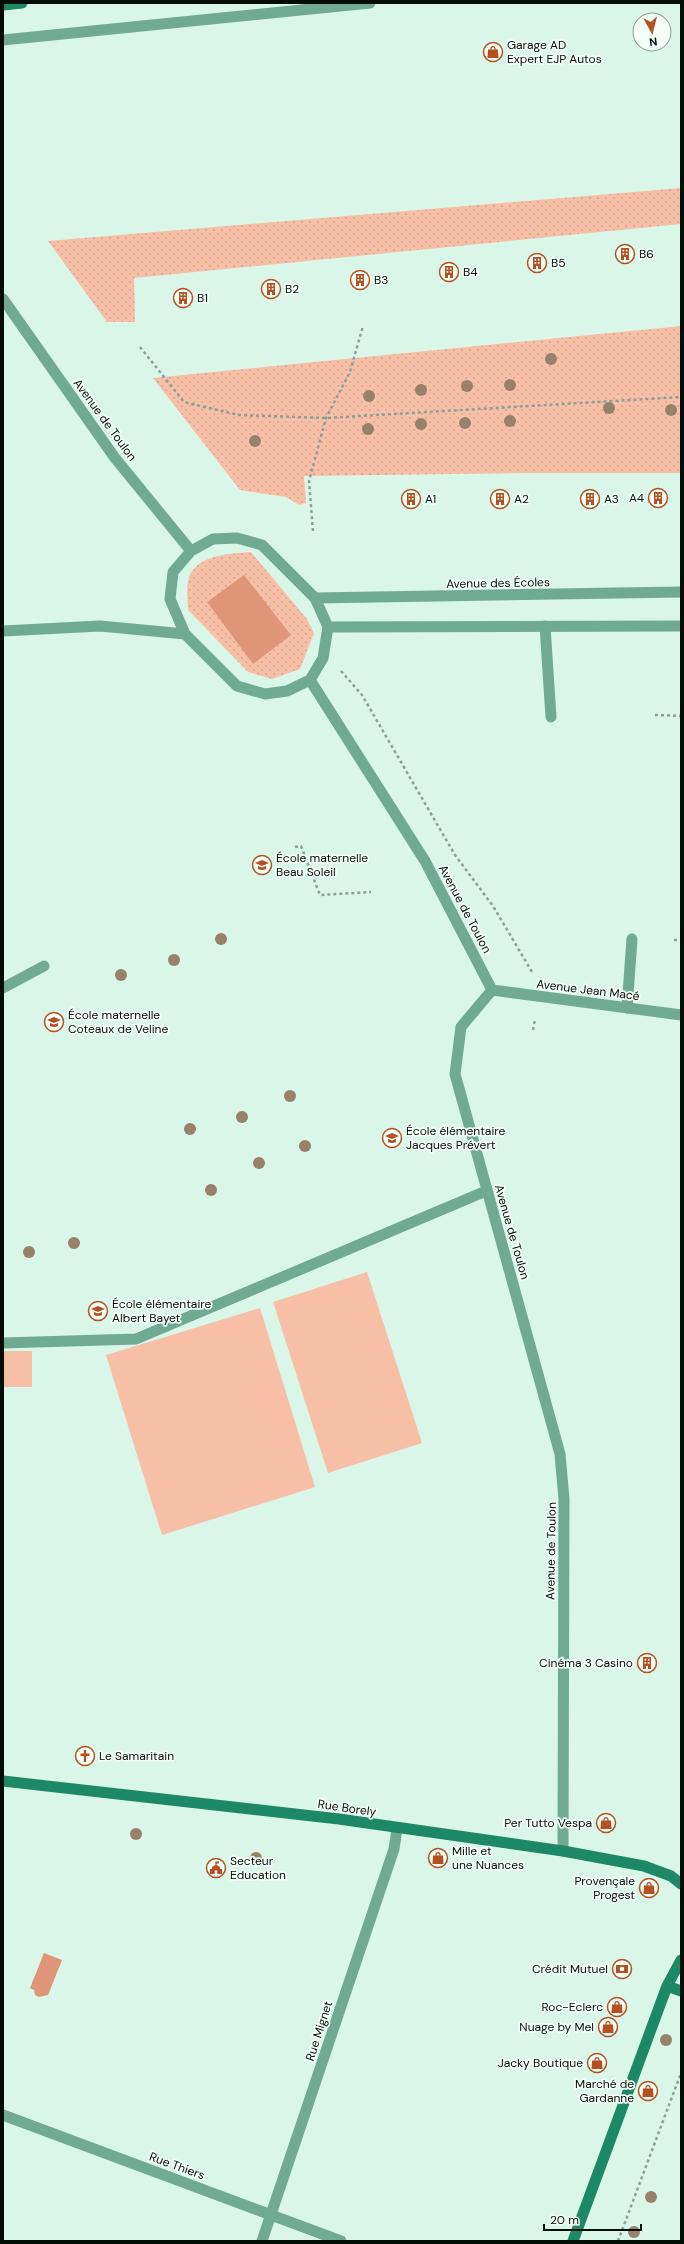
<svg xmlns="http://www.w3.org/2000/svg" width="684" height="2244" font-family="'DM Sans',sans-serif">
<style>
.grass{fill:url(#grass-dots)}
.garden{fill:#f8bfa7}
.water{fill:#df9678}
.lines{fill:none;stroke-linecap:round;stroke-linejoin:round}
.path{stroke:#8ba096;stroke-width:2.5;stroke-dasharray:3 3;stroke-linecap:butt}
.service{stroke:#70aa92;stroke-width:11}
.minor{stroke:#70aa92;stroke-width:11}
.tertiary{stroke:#70aa92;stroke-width:11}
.secondary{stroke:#1d8866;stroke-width:11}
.tree{fill:#978169}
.labels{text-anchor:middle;stroke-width:3.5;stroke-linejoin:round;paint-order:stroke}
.poi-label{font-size:12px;fill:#050d09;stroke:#f3fef9;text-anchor:start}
.street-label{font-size:12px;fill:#050d09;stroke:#f3fef9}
</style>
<defs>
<pattern id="grass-dots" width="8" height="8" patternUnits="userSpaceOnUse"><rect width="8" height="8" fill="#f8bfa7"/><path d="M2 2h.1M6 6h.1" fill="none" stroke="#d3a38e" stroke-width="1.8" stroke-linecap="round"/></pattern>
</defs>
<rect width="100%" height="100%" fill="#d9f6e9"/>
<path class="grass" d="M 681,188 L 681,224 L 134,278 L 135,322 L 107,322 L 48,241 Z
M 681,326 L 681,473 L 530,473 L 304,476 L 306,503 L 299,505 L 286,497 L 240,490 L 153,378 Z
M 251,552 L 307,619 L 314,633 L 300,669 L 272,679 L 248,672 L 188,610 C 188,601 186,590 188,581 C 194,554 229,554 251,552 Z"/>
<path class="garden" d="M 367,1272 L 422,1443 L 328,1473 L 273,1302 Z
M 260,1308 L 315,1487 L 162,1535 L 106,1355 Z
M 3,1351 L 32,1351 L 32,1387 L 3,1387 Z"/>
<path class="water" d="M 244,575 L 291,635 L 253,664 L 207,602 Z
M 44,1953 L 62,1960 L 48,1995 L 39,1997 L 35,1995 L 34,1990 L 30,1988 Z"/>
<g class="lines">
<path class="path" d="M 140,347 L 184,402 L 239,415 L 326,418 L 681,397
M 313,531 L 309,481 L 326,418 L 350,372 L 363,326
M 341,671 L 362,695 L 455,855 L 493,906 L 532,972
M 655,715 L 681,716
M 295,847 L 301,846 L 320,895 L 371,892
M 674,940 L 681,940
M 533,1030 L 535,1019
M 618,2241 L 681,2073"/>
<path class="service" d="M 3,40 L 370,3
M 545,626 L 551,717
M 3,988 L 44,966
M 627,1008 L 632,939
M 3,1343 L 136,1339 L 486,1191"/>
<path class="minor" d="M 492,990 L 461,1027 L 455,1074 L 560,1454 L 564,1499 L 563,1851
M 3,2115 L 341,2241
M 262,2241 L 394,1849 L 397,1829"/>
<path class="tertiary" d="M 3,299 L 115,458 L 191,551
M 237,538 L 262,545 L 315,598 L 328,627 L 323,658 L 310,680 L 287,691 L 265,694 L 237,686 L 185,634 L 170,599 L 173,572 L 191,551 L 213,539 Z
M 315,598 L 681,592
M 328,627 L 681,626
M 3,631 L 100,626 L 185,634
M 310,680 L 425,861 L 492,990 L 681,1015"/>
<path class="secondary" d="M 3,5 L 22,3
M 3,1781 L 339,1819 L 563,1851 L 644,1866 L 671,1876 L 681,1884
M 667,1986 L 681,1991
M 573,2241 L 667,1986 L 681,1960"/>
</g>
<g class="tree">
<circle cx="551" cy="359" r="6"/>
<circle cx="510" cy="385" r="6"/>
<circle cx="467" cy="386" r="6"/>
<circle cx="421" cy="390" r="6"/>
<circle cx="369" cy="396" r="6"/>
<circle cx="609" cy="408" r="6"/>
<circle cx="671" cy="410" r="6"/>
<circle cx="510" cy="421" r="6"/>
<circle cx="465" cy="423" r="6"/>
<circle cx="421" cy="424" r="6"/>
<circle cx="368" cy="429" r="6"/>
<circle cx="255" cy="441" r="6"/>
<circle cx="221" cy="939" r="6"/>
<circle cx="174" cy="960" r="6"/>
<circle cx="121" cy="975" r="6"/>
<circle cx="290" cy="1096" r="6"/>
<circle cx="242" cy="1117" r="6"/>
<circle cx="190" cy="1129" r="6"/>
<circle cx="305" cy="1146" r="6"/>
<circle cx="259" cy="1163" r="6"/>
<circle cx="211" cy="1190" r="6"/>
<circle cx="74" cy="1243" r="6"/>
<circle cx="29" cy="1252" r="6"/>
<circle cx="136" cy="1834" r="6"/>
<circle cx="256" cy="1858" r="6"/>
<circle cx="666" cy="2040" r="6"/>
<circle cx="651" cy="2197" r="6"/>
<circle cx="634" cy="2232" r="6"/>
</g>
<defs>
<g id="shop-ring" transform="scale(1)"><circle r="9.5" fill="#f3fef9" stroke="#b55020" stroke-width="1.5"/><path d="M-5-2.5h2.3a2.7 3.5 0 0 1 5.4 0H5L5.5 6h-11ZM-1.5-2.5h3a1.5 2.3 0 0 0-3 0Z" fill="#b55020"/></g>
<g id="building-ring" transform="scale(1)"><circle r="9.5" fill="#f3fef9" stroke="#b55020" stroke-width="1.5"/><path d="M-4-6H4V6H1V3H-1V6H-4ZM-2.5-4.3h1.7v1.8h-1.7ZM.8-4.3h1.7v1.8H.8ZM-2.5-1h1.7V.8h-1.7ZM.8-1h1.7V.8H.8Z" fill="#b55020"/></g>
<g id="school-ring" transform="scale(1)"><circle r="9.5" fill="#f3fef9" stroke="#b55020" stroke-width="1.5"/><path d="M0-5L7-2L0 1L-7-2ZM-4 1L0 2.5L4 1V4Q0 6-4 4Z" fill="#b55020"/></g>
<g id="church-ring" transform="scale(1)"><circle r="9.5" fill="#f3fef9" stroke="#b55020" stroke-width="1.5"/><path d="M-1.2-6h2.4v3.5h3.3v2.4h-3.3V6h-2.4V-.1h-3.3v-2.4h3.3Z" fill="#b55020"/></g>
<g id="civic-ring" transform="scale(1)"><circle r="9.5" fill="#f3fef9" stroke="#b55020" stroke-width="1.5"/><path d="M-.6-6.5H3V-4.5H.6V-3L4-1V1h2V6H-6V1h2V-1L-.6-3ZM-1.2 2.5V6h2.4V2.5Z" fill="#b55020"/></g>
<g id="bank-ring" transform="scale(1)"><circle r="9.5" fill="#f3fef9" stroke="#b55020" stroke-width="1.5"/><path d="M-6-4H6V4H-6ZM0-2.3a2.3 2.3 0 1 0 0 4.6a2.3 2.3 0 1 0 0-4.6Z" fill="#b55020"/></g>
</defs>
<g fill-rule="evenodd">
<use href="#shop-ring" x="493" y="52"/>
<use href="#building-ring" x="625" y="254"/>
<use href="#building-ring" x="537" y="263"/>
<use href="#building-ring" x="449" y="272"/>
<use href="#building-ring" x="360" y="280"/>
<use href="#building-ring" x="271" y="289"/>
<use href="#building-ring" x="183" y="298"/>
<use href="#building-ring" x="658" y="498"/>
<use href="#building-ring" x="411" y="499"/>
<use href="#building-ring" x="500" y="499"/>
<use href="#building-ring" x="590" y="499"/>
<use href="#school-ring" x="262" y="865"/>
<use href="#school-ring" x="54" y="1022"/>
<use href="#school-ring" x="392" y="1138"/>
<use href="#school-ring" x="98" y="1311"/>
<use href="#building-ring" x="647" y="1663"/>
<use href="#church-ring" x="85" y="1756"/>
<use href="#shop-ring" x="606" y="1823"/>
<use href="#shop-ring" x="438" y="1858"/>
<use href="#civic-ring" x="216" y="1868"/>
<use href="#shop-ring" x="649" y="1888"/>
<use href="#bank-ring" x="622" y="1969"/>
<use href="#shop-ring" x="617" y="2007"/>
<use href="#shop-ring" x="608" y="2027"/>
<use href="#shop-ring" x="597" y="2063"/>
<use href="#shop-ring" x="648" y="2091"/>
</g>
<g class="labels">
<g class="poi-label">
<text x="507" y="49">Garage AD<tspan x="507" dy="14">Expert EJP Autos</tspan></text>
<text x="639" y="258">B6</text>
<text x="551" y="267">B5</text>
<text x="463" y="276">B4</text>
<text x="374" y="284">B3</text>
<text x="285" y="293">B2</text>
<text x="197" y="302">B1</text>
<text x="644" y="502" text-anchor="end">A4</text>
<text x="425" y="503">A1</text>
<text x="514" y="503">A2</text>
<text x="604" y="503">A3</text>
<text x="276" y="862">École maternelle<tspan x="276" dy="14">Beau Soleil</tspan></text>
<text x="68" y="1019">École maternelle<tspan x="68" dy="14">Coteaux de Veline</tspan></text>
<text x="406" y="1135">École élémentaire<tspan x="406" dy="14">Jacques Prévert</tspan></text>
<text x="112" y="1308">École élémentaire<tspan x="112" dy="14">Albert Bayet</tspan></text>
<text x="633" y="1667" text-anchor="end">Cinéma 3 Casino</text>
<text x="99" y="1760">Le Samaritain</text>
<text x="592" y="1827" text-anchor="end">Per Tutto Vespa</text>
<text x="452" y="1855">Mille et<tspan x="452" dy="14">une Nuances</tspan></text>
<text x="230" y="1865">Secteur<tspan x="230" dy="14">Education</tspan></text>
<text x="635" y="1885" text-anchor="end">Provençale<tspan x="635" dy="14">Progest</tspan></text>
<text x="608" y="1973" text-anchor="end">Crédit Mutuel</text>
<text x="603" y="2011" text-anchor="end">Roc-Eclerc</text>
<text x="594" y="2031" text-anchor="end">Nuage by Mel</text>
<text x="583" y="2067" text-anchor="end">Jacky Boutique</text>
<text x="634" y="2088" text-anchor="end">Marché de<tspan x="634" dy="14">Gardanne</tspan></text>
</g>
<g class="street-label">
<text transform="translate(105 420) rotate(54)" y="4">Avenue de Toulon</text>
<text transform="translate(498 583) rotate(-1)" y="4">Avenue des Écoles</text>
<text transform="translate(465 909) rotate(62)" y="4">Avenue de Toulon</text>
<text transform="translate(588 990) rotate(7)" y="4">Avenue Jean Macé</text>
<text transform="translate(512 1232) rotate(74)" y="4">Avenue de Toulon</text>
<text transform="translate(551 1551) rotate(-89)" y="4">Avenue de Toulon</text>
<text transform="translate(347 1808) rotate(8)" y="4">Rue Borely</text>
<text transform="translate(319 2031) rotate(-72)" y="4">Rue Mignet</text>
<text transform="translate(177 2166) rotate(20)" y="4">Rue Thiers</text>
</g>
</g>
<rect width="684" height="2244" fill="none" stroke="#050d09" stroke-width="8"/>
<g transform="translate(652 32) rotate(173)"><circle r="19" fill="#f3fef9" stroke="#949e99"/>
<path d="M0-3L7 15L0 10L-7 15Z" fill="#b55020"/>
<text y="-6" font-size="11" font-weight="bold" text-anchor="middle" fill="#050d09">N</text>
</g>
<path d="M544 2224v6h97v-6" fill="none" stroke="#050d09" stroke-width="2"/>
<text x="550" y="2224" font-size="12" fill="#050d09" stroke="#f3fef9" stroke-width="3" paint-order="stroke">20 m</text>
</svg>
